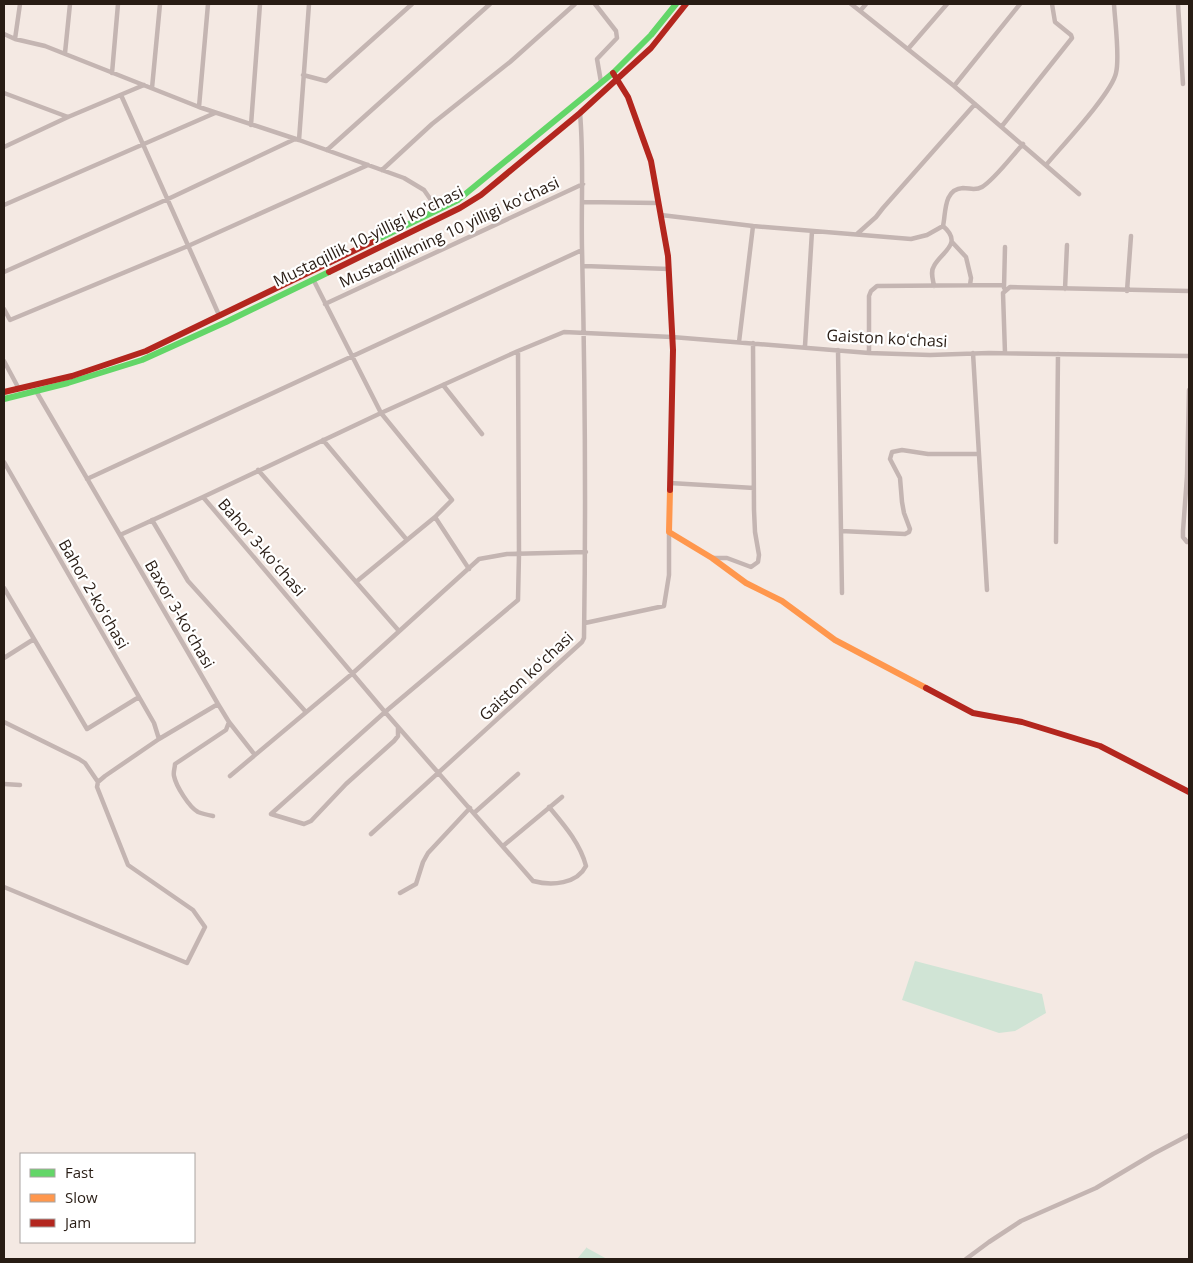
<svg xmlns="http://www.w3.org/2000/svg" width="1193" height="1263" font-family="'Open Sans',sans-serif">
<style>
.green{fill:#d0e4d5}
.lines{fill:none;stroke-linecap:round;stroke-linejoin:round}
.street{stroke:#c4b5b2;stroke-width:4.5}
.fast{stroke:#63d668;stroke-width:6}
.slow{stroke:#ff974d;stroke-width:6}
.jam{stroke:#b3261e;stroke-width:6}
.labels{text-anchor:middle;stroke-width:4.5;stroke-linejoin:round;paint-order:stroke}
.street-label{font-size:16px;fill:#281c14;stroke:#fff}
</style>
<rect width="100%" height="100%" fill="#f4e9e3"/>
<path class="green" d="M 915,961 L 1042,994 L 1046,1013 L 1015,1031 L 999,1033 L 902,1000 Z
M 587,1247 L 587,1248 L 607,1259 L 577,1259 Z"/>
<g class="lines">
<path class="street" d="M 595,4 L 616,31 L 617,38 L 597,59 L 601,82
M 851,4 L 860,11
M 866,4 L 860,11 L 954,86 L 1079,194
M 1178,4 L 1183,84
M 4,34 L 15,39 L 45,46 L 199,107 L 299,140 L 404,178 L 424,190 L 438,210
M 15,39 L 20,4
M 908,49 L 947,4
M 65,53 L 70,4
M 112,73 L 118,4
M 303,75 L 326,81 L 412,4
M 954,86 L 1020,4
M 152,88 L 160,4
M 4,93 L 68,117
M 121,95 L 219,315
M 199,107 L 208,4
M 251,125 L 260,4
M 1002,126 L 1072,38 L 1071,35 L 1055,22 L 1052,4
M 299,140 L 309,4
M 4,147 L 68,117 L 144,85
M 327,150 L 490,4
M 1046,165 C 1061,147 1112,93 1116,73 C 1120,57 1115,22 1114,4
M 382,170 L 432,124 L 510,62 L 575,4
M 583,202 L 658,203
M 4,205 L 215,113
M 661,215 L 753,226
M 857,234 L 876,217 L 883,208 L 975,104
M 952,242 L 966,257 L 971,278 L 970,285
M 584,266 L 669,269
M 4,272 L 168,199 L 295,139
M 313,279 L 381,413 L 518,351 L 564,332 L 672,337 L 869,353 L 930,355 L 989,353 L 1189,356
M 934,286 C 933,279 930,272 934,266 C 941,252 964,244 943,226
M 1004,288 L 1005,247
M 1065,289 L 1067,245
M 1127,291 L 1131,236
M 325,304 L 583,184
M 4,309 L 10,320 L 188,246 L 368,165
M 739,342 L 753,226 L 911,239 L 927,235 L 943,226 C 946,214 943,189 963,188 C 970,188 975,191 982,187 C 994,180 1012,156 1023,144
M 805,346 L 812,231
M 838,350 L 842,593
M 869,353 L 869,296 L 871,291 L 877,286 L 1004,285
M 973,353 L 987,590
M 1005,353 L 1003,293 L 1010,287 L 1189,291
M 4,361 L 19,389
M 443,385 L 482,434
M 1189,390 L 1187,476 L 1183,531 L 1183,537 L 1187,542 L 1189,542
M 36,391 L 120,535 L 203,497 L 385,712 L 533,881 C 552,886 577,884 586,866 C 580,843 564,825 549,807
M 323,440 L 407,540 L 356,582
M 4,462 L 154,723 L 159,739
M 258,470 L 399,631
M 87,479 L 582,250
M 670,483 L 754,488
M 203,497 L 381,413 L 452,500 L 435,517
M 152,520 L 188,581 L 306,712
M 841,531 L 905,534 L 909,532 L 910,529 L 904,513 L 902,502 L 900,478 L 890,459 L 892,452 L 902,450 L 928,454 L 979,454
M 120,535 L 218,704 L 229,722 L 255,755
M 407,540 L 435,517 L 469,569
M 1056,542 L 1058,354
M 713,558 L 727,558 L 751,567 L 758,562 L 759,555 L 755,532 L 754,510 L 753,343
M 4,588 L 87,729 L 139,697
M 585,623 L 664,606 L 669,575 L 669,532
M 4,658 L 34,639
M 4,722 L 79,759 L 85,763 L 98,782
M 398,727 L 398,736 L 394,741 L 346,784 L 311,821 L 304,824 L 271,814 L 385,712 L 518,600 L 519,554 L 518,351
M 230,776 L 353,673 L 479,559 L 507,554 L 586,552
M 4,784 L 20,785
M 474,813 L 518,774
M 213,816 C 208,815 203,814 198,812 C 189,807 176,786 174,776 C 173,772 175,768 175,764 L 226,730 L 229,722
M 371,834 L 582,642 L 584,638 C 586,508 585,378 582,249 C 581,203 584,158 580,113
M 503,846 L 562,797
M 4,887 L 187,963 L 205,927 L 193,910 L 128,865 L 97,787 L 98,782 L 105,776 L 159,739 L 218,704
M 400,893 L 416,884 L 423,862 L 428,853 L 470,808
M 966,1259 L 989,1242 L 1021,1221 L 1096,1188 L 1153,1154 L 1189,1135"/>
<path class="fast" d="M 372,242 L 458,200 L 613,73 L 651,35 L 676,4
M 4,399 L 68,383 L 142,360 L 226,322 L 329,272"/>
<path class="slow" d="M 670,490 L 669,532 L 712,558 L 746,583 L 782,601 L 835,640 L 926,688"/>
<path class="jam" d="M 613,73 L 628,97 L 651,161 L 668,256 L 673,350 L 670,490
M 329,272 L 460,208 L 481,195 L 580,113 L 651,48 L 686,4
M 4,392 L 72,376 L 146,351 L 372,242
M 926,688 L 973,713 L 1022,722 L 1100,746 L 1189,792"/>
</g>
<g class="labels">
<g class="street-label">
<text transform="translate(449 232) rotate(-25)" y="6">Mustaqillikning 10 yilligi koʻchasi</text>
<text transform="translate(368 236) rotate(-26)" y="6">Mustaqillik 10-yilligi ko'chasi</text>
<text transform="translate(887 338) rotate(3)" y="6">Gaiston koʻchasi</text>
<text transform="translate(262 547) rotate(49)" y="6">Bahor 3-koʻchasi</text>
<text transform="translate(94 594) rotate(60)" y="6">Bahor 2-koʻchasi</text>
<text transform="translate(180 614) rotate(60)" y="6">Baxor 3-koʻchasi</text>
<text transform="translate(526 676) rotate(-43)" y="6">Gaiston koʻchasi</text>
</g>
</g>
<rect width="1193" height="1263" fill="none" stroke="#281c14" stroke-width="10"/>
<rect x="20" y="1153" width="175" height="90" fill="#ffffff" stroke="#a9a4a1"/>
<rect x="30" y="1169" width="25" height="8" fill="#63d668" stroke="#a9a4a1"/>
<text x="65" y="1178" font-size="15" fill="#281c14">Fast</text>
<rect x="30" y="1194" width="25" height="8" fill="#ff974d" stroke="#a9a4a1"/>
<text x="65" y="1203" font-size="15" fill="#281c14">Slow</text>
<rect x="30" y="1219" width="25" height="8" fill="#b3261e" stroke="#a9a4a1"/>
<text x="65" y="1228" font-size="15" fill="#281c14">Jam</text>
</svg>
